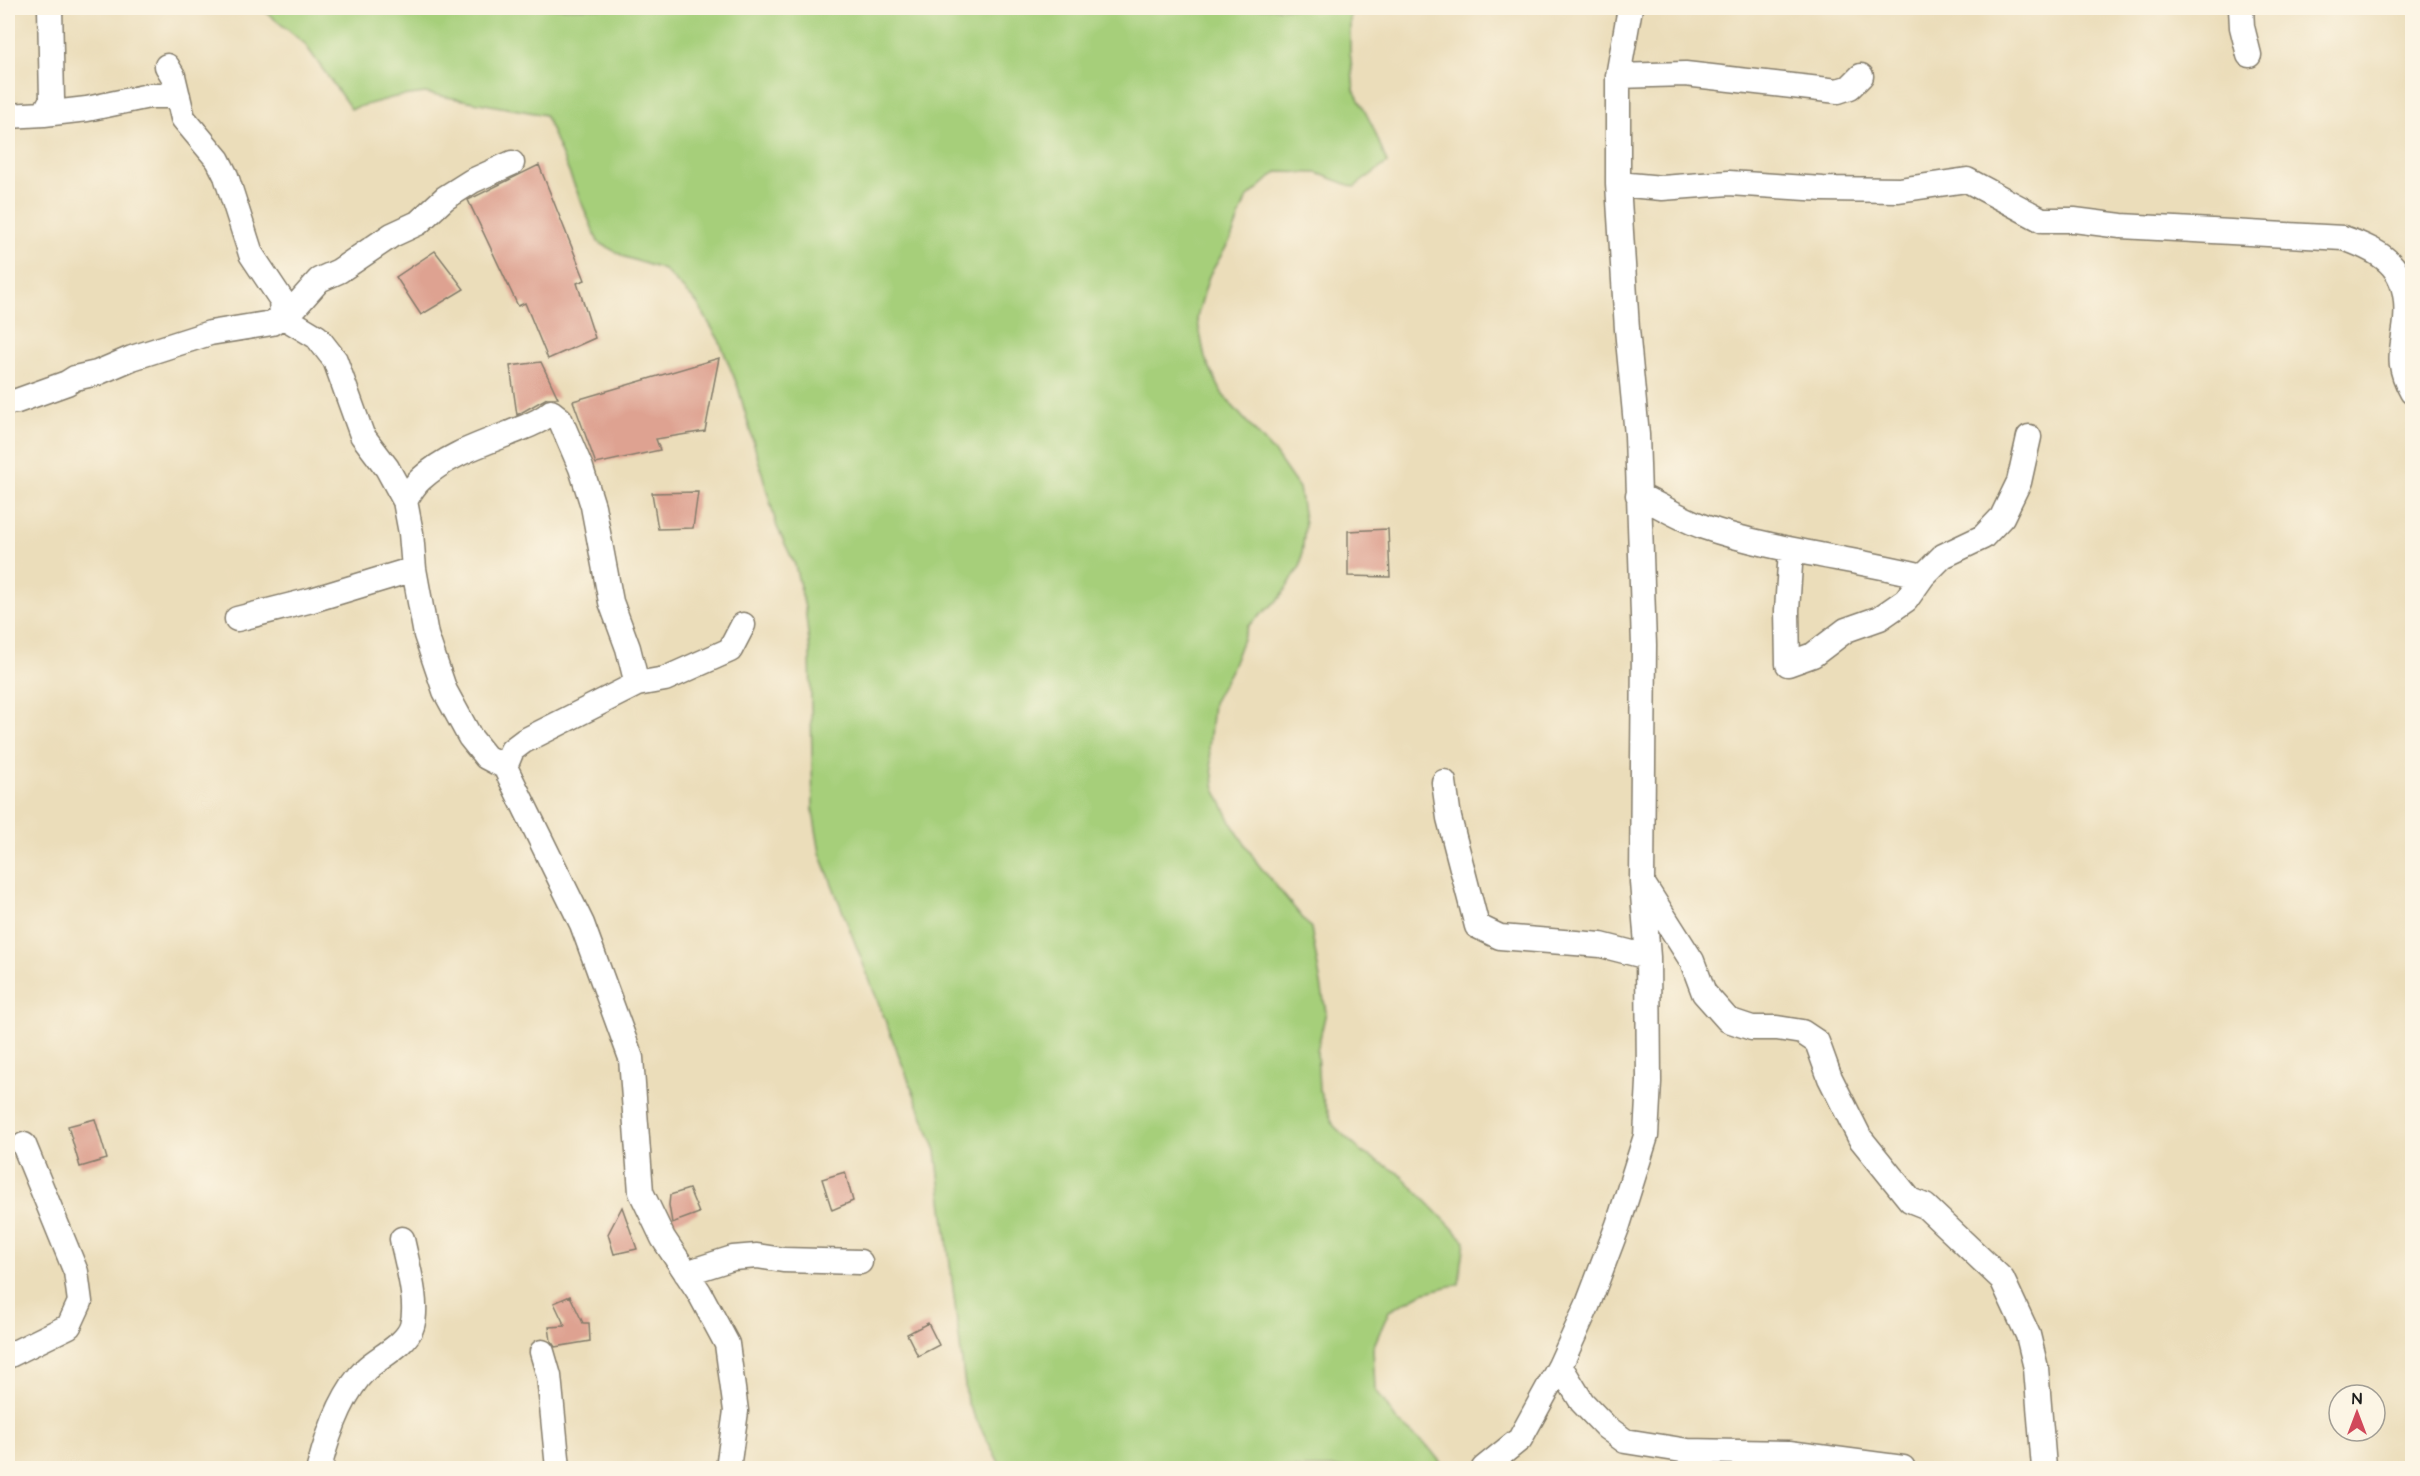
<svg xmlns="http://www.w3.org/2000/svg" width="2420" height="1476" font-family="'Architects Daughter',sans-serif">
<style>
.green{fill:#a6cf7a;stroke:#61764b;stroke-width:1.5}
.building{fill:#dea291}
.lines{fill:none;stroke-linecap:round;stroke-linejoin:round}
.street-casing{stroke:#847c6b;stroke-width:27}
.street{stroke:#fff;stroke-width:24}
</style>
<rect width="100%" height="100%" fill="#fcf5e5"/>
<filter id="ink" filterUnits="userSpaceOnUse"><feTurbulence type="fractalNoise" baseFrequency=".0167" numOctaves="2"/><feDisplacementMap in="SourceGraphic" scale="12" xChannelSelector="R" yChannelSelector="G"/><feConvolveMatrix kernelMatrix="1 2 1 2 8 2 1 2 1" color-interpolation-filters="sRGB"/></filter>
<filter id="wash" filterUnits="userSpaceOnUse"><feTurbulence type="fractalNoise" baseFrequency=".008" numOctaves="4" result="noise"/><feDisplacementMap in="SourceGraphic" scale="24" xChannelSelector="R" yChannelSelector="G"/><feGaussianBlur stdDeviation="1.35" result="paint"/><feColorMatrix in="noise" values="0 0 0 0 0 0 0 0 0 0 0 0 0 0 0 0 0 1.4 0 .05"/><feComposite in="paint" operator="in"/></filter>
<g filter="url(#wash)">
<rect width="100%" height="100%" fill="#ebddba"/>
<path class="green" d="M 261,8 L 1350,8 L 1350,51 L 1354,90 L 1373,127 L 1387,163 L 1354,187 L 1317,173 L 1277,172 L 1246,199 L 1231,239 L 1209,276 L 1197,317 L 1205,358 L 1223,395 L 1276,455 L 1299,488 L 1305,525 L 1301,565 L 1280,598 L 1248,626 L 1231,670 L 1213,703 L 1209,748 L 1215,789 L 1233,826 L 1258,864 L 1311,928 L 1326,1012 L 1317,1051 L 1319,1090 L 1334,1126 L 1363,1153 L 1399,1173 L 1465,1241 L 1459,1284 L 1422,1293 L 1389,1311 L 1373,1348 L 1375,1388 L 1397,1421 L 1430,1449 L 1445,1468 L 1002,1468 L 967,1402 L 936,1151 L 820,853 L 813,812 L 810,651 L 805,608 L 795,565 L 777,527 L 738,387 L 719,340 L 697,303 L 664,270 L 625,257 L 598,242 L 545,115 L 425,93 L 395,97 L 351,109 L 304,43 Z"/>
<g id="blocks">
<path class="building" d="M 539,165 L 585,280 L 577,283 L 595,338 L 548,359 L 525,303 L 518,306 L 468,200 Z
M 435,251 L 464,289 L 421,315 L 396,277 Z
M 719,358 L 705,431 L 656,439 L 660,450 L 596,464 L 573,401 Z
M 541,362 L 558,398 L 547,398 L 517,415 L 510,366 Z
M 698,492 L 693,528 L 658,529 L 652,493 Z
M 1388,529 L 1390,577 L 1348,576 L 1348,531 Z
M 95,1119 L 107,1159 L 80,1167 L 68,1126 Z
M 845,1172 L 853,1201 L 832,1210 L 822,1179 Z
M 689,1189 L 699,1213 L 672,1223 L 669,1205 L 670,1195 Z
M 622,1207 L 637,1249 L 614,1254 L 608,1234 Z
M 570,1296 L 583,1323 L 589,1323 L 590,1341 L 555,1347 L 551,1341 L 549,1327 L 565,1326 L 554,1303 Z
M 928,1323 L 939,1345 L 918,1356 L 907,1334 Z"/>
</g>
</g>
<g filter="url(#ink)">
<use href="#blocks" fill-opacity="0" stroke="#847c6b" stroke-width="1.5"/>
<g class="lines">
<g class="street-casing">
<path id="street" d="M 2241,8 L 2242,27 L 2249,55
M 167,66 L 173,76 L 183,118 L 218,160 L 226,176 L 251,254 L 281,299 L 282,316 L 317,337 L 335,360 L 362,435 L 387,468 L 405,501 L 411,533 L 414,569 L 426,635 L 445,691 L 470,737 L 486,757 L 505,767
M 1618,76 L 1685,74 L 1838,91 L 1850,87 L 1861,76
M 44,114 L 87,109 L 149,96 L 178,96
M 8,116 L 44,114 L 52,99 L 50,8
M 1618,184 L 1662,188 L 1729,183 L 1823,189 L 1899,190 L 1967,180 L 2042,220 L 2074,220 L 2121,226 L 2343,238 C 2387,253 2410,270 2406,321 C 2403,352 2395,361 2412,392
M 8,402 L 17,401 L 67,383 L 75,378 L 97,373 L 132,358 L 210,333 L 272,323 L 296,306 L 319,280 L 339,271 L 392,235 L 418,223 L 445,198 L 472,181 L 512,163
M 1638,495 C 1659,505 1681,519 1704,527 C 1775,551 1850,558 1923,576
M 405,501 C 409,494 414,485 421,479 C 446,456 479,445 510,433 C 524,427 541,422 551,412 L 560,419 L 581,468 L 593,506 L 611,602 L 628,648 L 637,684
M 1791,550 L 1787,610 L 1788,664 L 1813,655 L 1846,630 L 1880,618 L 1906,600 L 1923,576 L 1943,556 L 1983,537 L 2002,517 L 2019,482 L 2029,437
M 237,619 L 312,600 L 414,569
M 1444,782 L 1449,818 L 1477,926 L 1500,937 L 1601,945 L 1648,957
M 1645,887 L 1692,961 L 1704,993 L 1728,1020 L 1752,1028 L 1777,1028 L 1802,1032 L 1817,1042 L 1830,1078 L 1860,1138 L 1910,1200 L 1925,1206 L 2002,1279 L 2028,1335 L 2036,1368 L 2044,1468
M 686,1273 L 733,1258 L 757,1256 L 783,1260 L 860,1262
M 542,1352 L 549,1376 L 558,1468
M 8,1356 L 69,1326 L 80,1302 L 76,1272 L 24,1145
M 1560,1366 L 1582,1402 L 1606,1427 L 1625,1441 L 1688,1451 L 1789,1453 L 1903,1468
M 319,1468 C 327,1437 342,1393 366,1369 C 379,1357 407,1344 412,1326 C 419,1302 407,1264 402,1239
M 728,1468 L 736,1411 L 727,1344 L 699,1292 L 663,1238 L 641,1192 L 631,1058 L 582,924 L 505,767 L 512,750 L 524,741 L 637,684 L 665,679 L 730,650 L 743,625
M 1484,1468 L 1520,1439 L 1560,1366 L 1588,1304 L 1618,1225 L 1646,1136 L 1649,1082 L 1648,957 L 1642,882 L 1644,645 L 1637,435 L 1627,329 L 1618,184 L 1618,76 L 1630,8"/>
</g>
<use href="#street" class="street"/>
</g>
</g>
<rect width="2420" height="1476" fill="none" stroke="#fcf5e5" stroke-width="30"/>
<g transform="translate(2357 1413)"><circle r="28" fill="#fcf5e5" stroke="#a29e95" stroke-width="1.5"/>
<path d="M0-4.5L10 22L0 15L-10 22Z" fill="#d1495b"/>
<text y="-9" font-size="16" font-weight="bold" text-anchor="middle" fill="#1c1c1c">N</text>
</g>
</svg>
